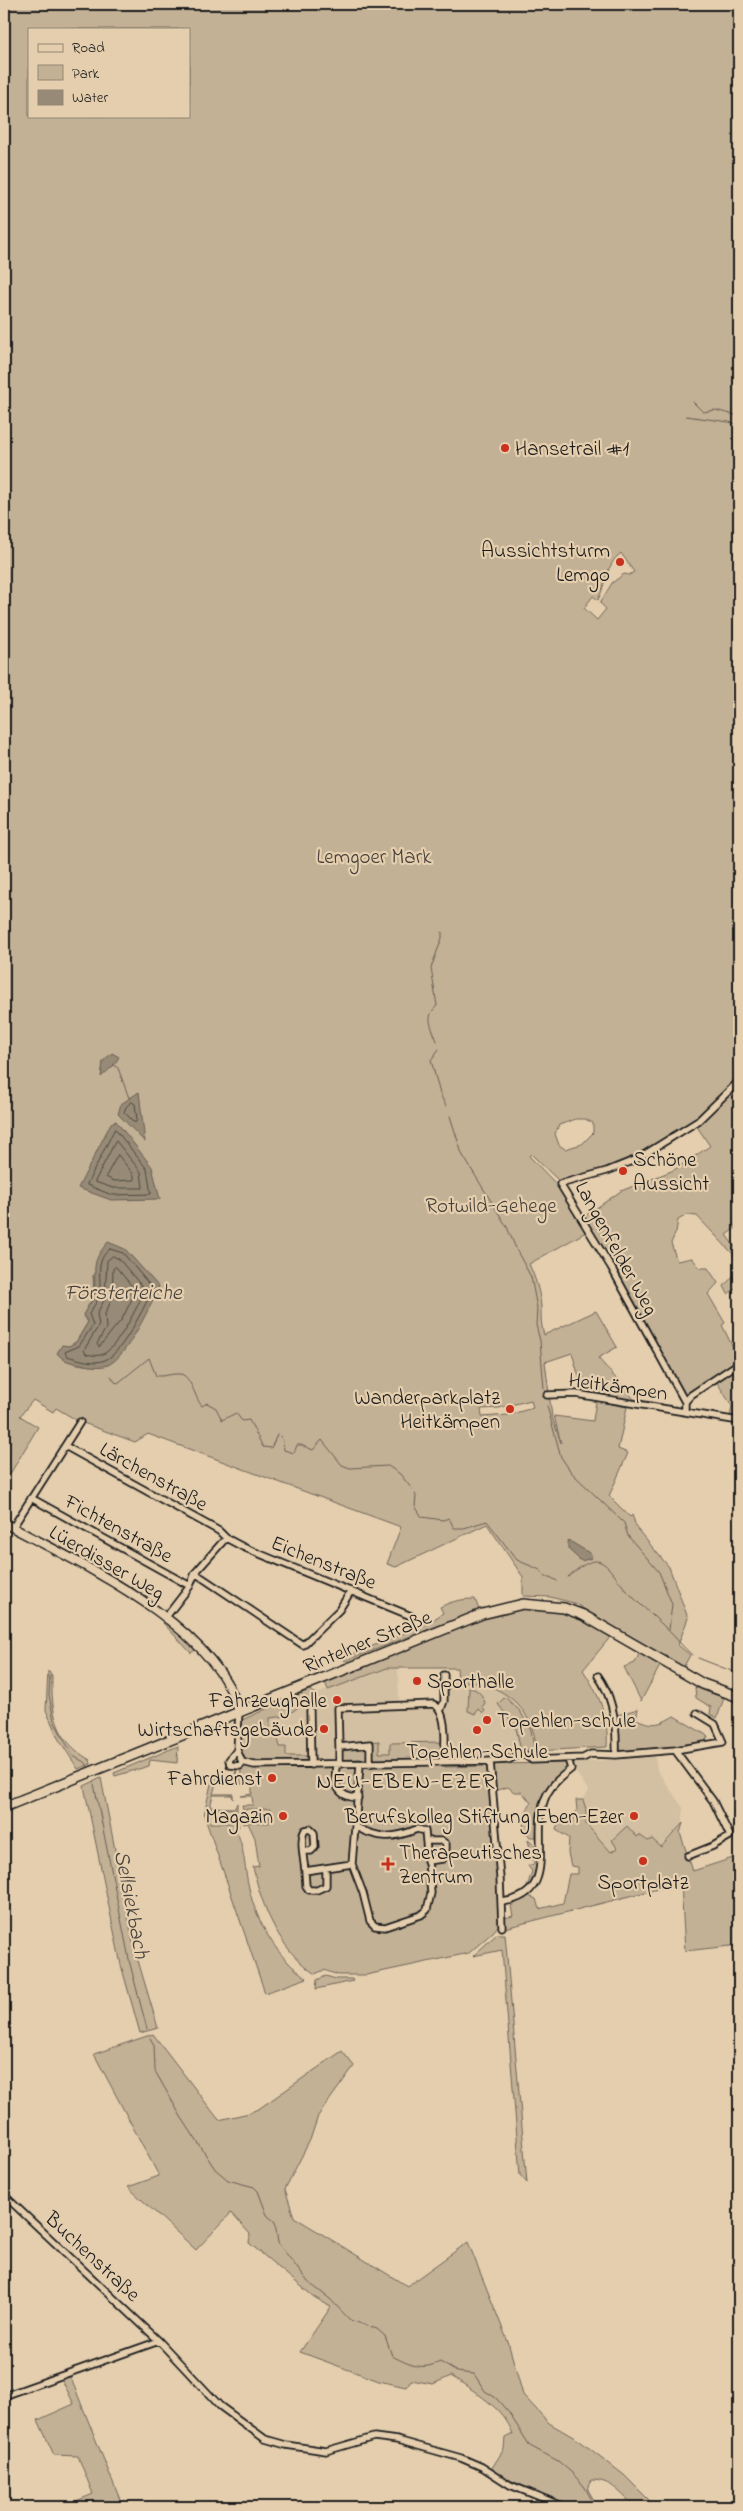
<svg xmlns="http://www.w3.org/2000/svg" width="743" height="2511" font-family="'Indie Flower',sans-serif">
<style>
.built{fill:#d3bfa2}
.green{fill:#c3b196;stroke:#706659;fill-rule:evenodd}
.water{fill:#978a76;stroke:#665e52}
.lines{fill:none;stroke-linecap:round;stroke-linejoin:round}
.shore{stroke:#4d4840;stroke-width:1}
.stream{stroke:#665e52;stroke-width:1}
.minor-casing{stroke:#1c1c1c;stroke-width:9}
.secondary-casing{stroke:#1c1c1c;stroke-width:11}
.primary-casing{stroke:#1c1c1c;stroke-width:12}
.minor{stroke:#e4ceae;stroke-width:5.5}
.secondary{stroke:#e4ceae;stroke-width:8}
.primary{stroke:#e4ceae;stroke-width:9}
.poi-dot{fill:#c8321e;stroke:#e4ceae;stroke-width:2}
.labels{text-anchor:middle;stroke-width:4.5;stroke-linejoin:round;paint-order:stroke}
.poi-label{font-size:21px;fill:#1c1c1c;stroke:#e4ceae;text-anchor:end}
.park-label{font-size:21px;fill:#46413a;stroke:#e4ceae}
.street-label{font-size:21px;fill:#1c1c1c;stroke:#e4ceae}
.water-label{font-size:22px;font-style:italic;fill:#47423c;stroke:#e4ceae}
.neighbourhood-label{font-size:22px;letter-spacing:1px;fill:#1c1c1c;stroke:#e4ceae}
</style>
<rect width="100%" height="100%" fill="#e4ceae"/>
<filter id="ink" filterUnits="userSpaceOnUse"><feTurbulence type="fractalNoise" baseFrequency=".02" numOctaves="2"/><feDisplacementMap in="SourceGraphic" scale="10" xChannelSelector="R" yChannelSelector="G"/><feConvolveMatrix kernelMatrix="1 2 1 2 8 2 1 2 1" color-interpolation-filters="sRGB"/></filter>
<g filter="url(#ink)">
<path class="built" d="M 398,1667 L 399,1707 L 429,1706 L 441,1715 L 442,1742 L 390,1743 L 390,1753 L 379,1753 L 379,1742 L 341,1761 L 313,1762 L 306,1756 L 286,1756 L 280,1747 L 279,1741 L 270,1732 L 270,1718 L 286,1716 L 317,1694 L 387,1668 Z
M 444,1681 L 469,1681 L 502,1692 L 511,1697 L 532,1726 L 537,1750 L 534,1753 L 534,1757 L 526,1753 L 512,1754 L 507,1759 L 445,1761 Z
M 655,1756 L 657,1770 L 683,1808 L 683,1823 L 663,1843 L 636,1888 L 604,1844 L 586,1823 L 586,1809 L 583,1800 L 589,1791 L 569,1763 Z"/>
<path class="green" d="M 4,4 L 739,4 L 739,1231 L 737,1227 L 726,1235 L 738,1251 L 739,1285 L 728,1294 L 724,1286 L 737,1272 L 733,1254 L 697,1216 L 687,1215 L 678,1220 L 676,1232 L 671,1243 L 677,1261 L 692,1258 L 700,1268 L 708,1268 L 718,1283 L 708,1294 L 725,1323 L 722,1325 L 738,1358 L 733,1364 L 684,1398 L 582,1218 L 621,1191 L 674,1170 L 710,1146 L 696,1125 L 739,1084 C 707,1111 673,1139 636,1157 C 612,1169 584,1174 559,1181 L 531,1154 L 529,1156 L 558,1186 L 586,1232 L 529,1264 C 535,1277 540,1292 541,1307 C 541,1318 541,1325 544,1335 L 596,1311 L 617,1347 L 598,1358 L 634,1399 L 663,1404 L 662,1407 L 583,1391 L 572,1353 L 545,1362 L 552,1417 L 561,1443 L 554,1416 L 593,1421 L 596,1401 L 627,1407 L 618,1449 L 628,1453 L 609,1496 L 630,1517 L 632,1515 L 637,1529 L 669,1567 L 688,1618 L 678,1645 L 690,1655 L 683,1668 L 574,1603 L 550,1597 L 523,1596 L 523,1577 L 487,1524 L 396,1567 L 387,1564 L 401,1527 L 148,1434 L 135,1442 L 78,1421 L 56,1408 L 53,1412 L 33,1400 L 20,1416 L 38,1427 L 4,1484 ZM 29,29 L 189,29 L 189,116 L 29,116 ZM 621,553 L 634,572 L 629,575 L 624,574 L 612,583 L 600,603 L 606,609 L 597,620 L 584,608 L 593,596 L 598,600 C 606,584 606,564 621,553 ZM 576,1119 L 585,1119 L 593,1123 L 593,1133 L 582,1144 L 565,1149 L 559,1145 L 555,1134 L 559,1125 ZM 93,1275 L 108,1365 C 91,1367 69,1366 58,1353 L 76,1342 L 88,1322 L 83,1315 L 94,1295 ZM 531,1400 L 533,1408 L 508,1415 L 482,1417 L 481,1409 L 499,1408 Z
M 739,1366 L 739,1418 L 730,1417 L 732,1406 L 716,1381 Z
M 475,1599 L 479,1610 L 345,1661 L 343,1658 L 427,1624 L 443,1613 L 440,1607 C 452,1601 462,1599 475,1599 Z
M 532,1607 C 565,1611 583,1619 612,1635 L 583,1670 C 599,1695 609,1716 607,1747 L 537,1751 C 533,1706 502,1682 458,1681 L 457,1668 L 387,1668 L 328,1690 L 323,1677 L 487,1616 Z
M 166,1621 L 195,1650 L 191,1653 L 163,1623 Z
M 640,1652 L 660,1666 L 641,1701 L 624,1667 L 635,1663 Z
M 48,1671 L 52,1675 C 51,1712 55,1740 90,1760 L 91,1764 L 78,1769 L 58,1738 L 46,1710 Z
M 695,1687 L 724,1698 L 717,1718 L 710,1714 L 711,1707 L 696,1698 Z
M 469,1688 C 478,1689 482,1694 485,1703 L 482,1707 L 485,1711 L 483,1713 L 479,1709 L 475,1714 L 468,1711 Z
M 309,1690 L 317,1694 L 286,1716 L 270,1718 L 270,1732 L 277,1735 L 280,1747 L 286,1747 L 286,1756 L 306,1756 L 313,1762 L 340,1761 L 341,1745 L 379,1741 L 379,1753 L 390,1753 L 390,1743 L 446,1742 L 445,1767 L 489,1766 L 500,1914 L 499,1925 L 493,1932 L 469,1953 L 366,1975 L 338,1975 L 324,1970 L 315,1974 C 280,1950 262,1908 253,1867 L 259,1866 L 255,1838 L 248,1823 L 243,1824 L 242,1822 L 269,1823 L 270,1809 L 243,1809 L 242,1805 L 253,1805 L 252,1796 L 241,1796 L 252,1794 L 252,1784 L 240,1784 L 241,1768 L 244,1767 L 240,1751 L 242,1720 Z
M 505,1697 L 520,1711 L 527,1724 L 521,1727 L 530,1725 L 534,1748 L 521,1751 L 516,1728 L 498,1704 Z
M 638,1709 L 636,1719 C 653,1726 659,1725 674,1716 L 708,1736 L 704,1744 L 620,1751 L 617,1715 Z
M 178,1746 L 177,1763 L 150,1760 L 149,1766 L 115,1776 L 114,1773 Z
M 565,1763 L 567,1769 L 544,1792 L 537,1817 L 536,1837 L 530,1837 C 517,1822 525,1816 531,1803 L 522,1792 L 514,1792 L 508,1787 L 494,1791 L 493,1764 Z
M 236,1770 L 238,1785 L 236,1785 L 236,1780 L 217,1780 L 213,1794 L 233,1794 L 233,1799 L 232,1795 L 213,1795 L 210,1807 L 235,1808 L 237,1803 L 237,1812 L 235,1809 L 210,1809 L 210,1823 L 235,1823 L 237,1819 L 239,1827 L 235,1828 C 245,1847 244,1868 249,1888 C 256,1922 278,1959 307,1978 L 265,1993 L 204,1815 L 213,1775 L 235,1775 Z
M 101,1778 L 134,1947 L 158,2028 L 140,2033 L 121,1965 L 84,1786 Z
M 576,1800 L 583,1800 L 586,1809 L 586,1824 L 611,1852 L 617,1848 L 612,1840 L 627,1826 L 637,1837 L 639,1835 L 648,1841 L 652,1839 L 661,1847 L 683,1823 L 680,1833 L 693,1871 L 739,1856 L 739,1945 L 685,1951 L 681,1883 L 505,1928 L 504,1918 L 513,1916 L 511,1906 L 529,1896 L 536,1899 L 539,1909 L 563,1903 L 569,1874 L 578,1874 L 578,1867 L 571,1866 L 568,1853 L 569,1838 L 556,1830 L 558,1824 L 571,1824 L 577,1810 Z
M 528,1840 L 535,1846 C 539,1863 536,1877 526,1891 L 532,1871 L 528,1866 L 534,1864 Z
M 497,1934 L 505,1934 L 527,2183 L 520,2175 L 502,1950 L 473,1956 Z
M 326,1976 L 336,1979 L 352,1979 L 353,1981 L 316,1989 L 317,1980 Z
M 153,2034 L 219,2120 L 249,2113 L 260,2108 L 342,2051 L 354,2066 L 318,2116 L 310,2140 L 285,2189 L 294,2217 L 407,2286 L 468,2242 L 508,2342 L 523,2395 L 549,2423 L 580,2441 L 624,2475 L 656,2507 C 652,2507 644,2509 640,2507 C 622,2501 618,2480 591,2480 L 588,2490 L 598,2507 L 570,2507 L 490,2471 L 504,2449 L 505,2438 L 513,2434 C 504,2408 474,2391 451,2376 L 433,2384 L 411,2380 L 406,2387 L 379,2381 L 300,2352 L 331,2307 L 314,2297 L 249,2243 L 250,2234 L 231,2213 L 196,2250 L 128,2187 L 159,2176 L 94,2054 Z
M 70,2376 L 123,2507 L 62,2507 L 93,2494 L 78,2456 L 54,2455 L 38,2420 L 74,2404 L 61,2378 Z"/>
<path class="water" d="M 112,1053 L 119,1057 L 114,1065 L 101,1077 L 103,1061 Z
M 139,1092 L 145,1142 L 118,1114 L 121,1104 Z
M 116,1121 L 152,1167 L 160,1199 L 111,1200 L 78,1188 L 111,1123 Z
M 108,1242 L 125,1249 L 159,1287 C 150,1306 127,1357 108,1365 C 100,1368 89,1366 81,1364 C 70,1362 64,1362 57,1353 L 62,1345 L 69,1346 L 76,1342 L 88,1322 L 83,1315 C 86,1309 93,1301 94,1294 C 97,1268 89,1264 108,1242 Z
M 568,1540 L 591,1554 L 592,1558 L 581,1561 L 568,1549 Z"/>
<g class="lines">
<path class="shore" d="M 132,1102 L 135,1104 L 137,1120 L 135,1123 L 124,1112 L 126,1107 Z
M 115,1129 L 147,1169 L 151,1194 L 112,1195 L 87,1185 Z
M 116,1141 L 141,1172 L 143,1188 L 113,1188 L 95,1182 Z
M 118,1155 L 134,1175 L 134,1180 L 114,1181 L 106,1177 Z
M 110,1249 L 123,1253 L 153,1289 C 145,1305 122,1354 105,1360 C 94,1365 78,1359 67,1356 L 65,1352 L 79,1346 L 93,1325 L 89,1314 C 92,1309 97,1302 99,1296 C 103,1279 93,1262 110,1249 Z
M 113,1256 L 119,1259 L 145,1290 C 137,1307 120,1343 105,1353 C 99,1357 92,1355 86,1354 L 84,1350 L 99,1325 L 97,1314 L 105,1298 L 107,1261 Z
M 116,1267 L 136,1291 L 122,1319 L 99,1347 L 97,1344 L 106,1328 L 105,1314 L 112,1299 L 113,1269 Z"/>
<path class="stream" d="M 693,402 L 703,412 L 715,410 L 739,416
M 686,416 L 729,422 L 739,425
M 437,1041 C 432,1027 424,1017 437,1006 L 431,968 L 442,938 L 442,932
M 439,1049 L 431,1060 L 440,1094 L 446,1106
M 114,1065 L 118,1068 L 129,1098
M 450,1116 L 462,1154 L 507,1227 L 517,1251 L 531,1277 L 537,1308 L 536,1325 L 540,1341 L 544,1389
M 111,1376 L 115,1382 L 118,1383 L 149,1358 L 156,1376 C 164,1377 172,1373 180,1374 C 191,1375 195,1399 202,1406 L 207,1403 L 216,1408 L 222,1420 L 236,1413 L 242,1421 L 249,1420 L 263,1447 L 271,1448 L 277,1435
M 547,1406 L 561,1457 L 571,1472 L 624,1523 L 628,1536 L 659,1572 L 672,1604 L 669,1630
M 280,1436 L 283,1441 L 284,1450 L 294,1453 L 297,1445 L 301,1445 L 313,1450 L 322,1440 L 342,1465 L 350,1468 L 388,1466 L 400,1474 L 412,1489
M 415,1494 L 416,1496 L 415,1506 L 422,1517 L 443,1520 L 449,1518 L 454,1528 L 464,1528 L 487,1521 L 517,1560 L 540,1570 L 545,1577 L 550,1577 L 557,1581
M 568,1577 C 603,1546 604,1565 628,1592
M 630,1594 C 642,1607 655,1617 667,1629 C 676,1638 682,1646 692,1655
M 698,1658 L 739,1674
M 50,1675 L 49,1695 L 54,1721 L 73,1756 L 86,1763 L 88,1767
M 94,1784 L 130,1964 L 147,2029
M 150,2038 L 154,2045 L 155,2071 L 180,2115 L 215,2169 L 228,2180 L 254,2187 L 258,2191 L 267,2215 L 275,2222 L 278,2243 L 308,2282 L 330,2299 L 350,2320 L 377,2329 L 385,2336 L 392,2356 C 410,2365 421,2371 440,2362 L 457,2372 L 474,2374 L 485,2391 L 496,2398 L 509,2413 L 530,2446 L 558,2461 L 571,2472 L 584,2486 L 596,2507"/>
<g class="minor-casing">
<path id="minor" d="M 547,1395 L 576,1394 L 739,1421
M 685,1402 L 691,1395 L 739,1363
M 685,1411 L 685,1402 L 611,1267 L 560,1184 L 607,1171 L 637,1159 L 698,1121 L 739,1081
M 65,1446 L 219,1531 L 226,1538 L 243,1547 L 411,1616
M 31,1498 L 190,1586
M 13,1527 L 80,1422
M 195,1573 L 303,1645 L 339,1610 L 351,1591
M 166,1617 L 190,1586 L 195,1573 L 226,1538
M 598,1676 C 614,1698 617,1728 616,1755
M 441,1709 L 444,1701 L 444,1675
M 310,1710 L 311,1765
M 339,1747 L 338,1708 L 433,1704 C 448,1710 446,1748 442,1762
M 237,1750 L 229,1760 L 230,1765 L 240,1766 L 242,1762 L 237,1750 L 239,1711
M 675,1750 L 713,1801 L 730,1836 L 713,1846 L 688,1856
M 490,1761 L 500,1878 L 502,1927
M 242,1762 L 254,1765 L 490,1761 L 508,1760 L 518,1755 L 525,1755 L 532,1760 L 583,1758 L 591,1754 L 616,1755 L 675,1750 L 723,1742 L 715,1724 L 697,1713
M 336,1765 C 334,1784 336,1797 358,1798
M 339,1765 L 339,1747 L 370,1744 L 370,1764
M 356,1827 C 379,1839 393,1839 417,1829 L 425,1831 L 431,1893 L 427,1910 L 421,1915 L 385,1927 L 375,1926 L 370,1921 L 363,1893 L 352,1864 L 360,1765
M 426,1841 L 442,1841 L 446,1844 L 446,1849
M 304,1851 L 311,1851 L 315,1847 L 314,1833 L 310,1829 L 305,1830 C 299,1839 304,1860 305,1871 L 352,1864
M 427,1861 L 443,1859 L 446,1852
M 305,1871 L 306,1886 L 309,1890 L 314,1890
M 317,1890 L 326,1886 L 326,1869
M 502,1902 C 564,1894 527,1833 547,1794 C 553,1783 562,1776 571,1769 L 568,1759
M 4,2195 L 159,2341 L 220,2406 L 265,2439 L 286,2445 L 326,2451 L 374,2437 L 397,2440 L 461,2458 L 482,2467 L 510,2485 L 565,2507
M 4,2396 L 159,2341"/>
</g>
<g class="secondary-casing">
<path id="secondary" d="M 4,1523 C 78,1563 214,1623 239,1711"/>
</g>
<g class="primary-casing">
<path id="primary" d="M 4,1807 L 482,1614 L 523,1604 L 564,1608 L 583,1615 L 703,1684 L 739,1697"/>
</g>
<use href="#minor" class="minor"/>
<use href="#secondary" class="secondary"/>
<use href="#primary" class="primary"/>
</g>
</g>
<g class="poi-dot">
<circle cx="505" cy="448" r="5"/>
<circle cx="620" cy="562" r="5"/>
<circle cx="623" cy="1171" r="5"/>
<circle cx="510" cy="1409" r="5"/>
<circle cx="417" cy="1681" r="5"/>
<circle cx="337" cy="1700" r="5"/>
<circle cx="487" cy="1720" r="5"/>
<circle cx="324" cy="1729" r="5"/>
<circle cx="477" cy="1730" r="5"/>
<circle cx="272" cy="1778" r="5"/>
<circle cx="283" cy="1816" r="5"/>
<circle cx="634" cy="1816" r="5"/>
<circle cx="643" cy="1861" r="5"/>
<path d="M385.5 1856.5h5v5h5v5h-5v5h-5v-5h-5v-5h5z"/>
</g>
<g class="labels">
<g class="poi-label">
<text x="515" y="455" text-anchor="start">Hansetrail #1</text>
<text x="610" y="557">Aussichtsturm<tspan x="610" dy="24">Lemgo</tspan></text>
<text x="633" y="1166" text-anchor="start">Schöne<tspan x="633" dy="24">Aussicht</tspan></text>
<text x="500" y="1404">Wanderparkplatz<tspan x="500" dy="24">Heitkämpen</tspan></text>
<text x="427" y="1688" text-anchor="start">Sporthalle</text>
<text x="327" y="1707">Fahrzeughalle</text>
<text x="497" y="1727" text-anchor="start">Topehlen-schule</text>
<text x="314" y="1736">Wirtschaftsgebäude</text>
<text x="477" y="1758" text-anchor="middle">Topehlen-Schule</text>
<text x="262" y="1785">Fahrdienst</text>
<text x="273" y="1823">Magazin</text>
<text x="624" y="1823">Berufskolleg Stiftung Eben-Ezer</text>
<text x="399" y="1859" text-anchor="start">Therapeutisches<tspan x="399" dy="24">Zentrum</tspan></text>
<text x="643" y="1889" text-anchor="middle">Sportplatz</text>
</g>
<g class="park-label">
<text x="374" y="863">Lemgoer Mark</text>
<text x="491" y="1212">Rotwild-Gehege</text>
</g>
<g class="street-label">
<text transform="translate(617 1248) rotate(61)" y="7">Langenfelder Weg</text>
<text transform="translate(618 1386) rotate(8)" y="7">Heitkämpen</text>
<text transform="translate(154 1476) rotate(29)" y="7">Lärchenstraße</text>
<text transform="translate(119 1528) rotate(29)" y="7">Fichtenstraße</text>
<text transform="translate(107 1562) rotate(30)" y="7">Lüerdisser Weg</text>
<text transform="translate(324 1562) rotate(22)" y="7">Eichenstraße</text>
<text transform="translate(367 1641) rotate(-22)" y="7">Rintelner Straße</text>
<text transform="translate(93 2256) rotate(43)" y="7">Buchenstraße</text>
</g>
<g class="water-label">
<text x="123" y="1299">Försterteiche</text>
<text transform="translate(133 1904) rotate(79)" y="8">Sellsiekbach</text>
</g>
<g class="neighbourhood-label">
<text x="406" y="1788">NEU-EBEN-EZER</text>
</g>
</g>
<rect width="743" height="2511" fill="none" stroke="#e4ceae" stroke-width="20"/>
<rect x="10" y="10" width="723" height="2491" fill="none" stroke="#1c1c1c" stroke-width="2" filter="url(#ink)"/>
<rect x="28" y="28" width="162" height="90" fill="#e4ceae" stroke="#948774"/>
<rect x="38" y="44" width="25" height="8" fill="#e4ceae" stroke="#948774"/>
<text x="72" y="52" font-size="15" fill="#1c1c1c">Road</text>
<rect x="38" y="65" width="25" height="15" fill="#c3b196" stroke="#948774"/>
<text x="72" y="78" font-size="15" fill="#1c1c1c">Park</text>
<rect x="38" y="90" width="25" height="15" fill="#978a76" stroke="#948774"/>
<text x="72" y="102" font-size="15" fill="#1c1c1c">Water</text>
</svg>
